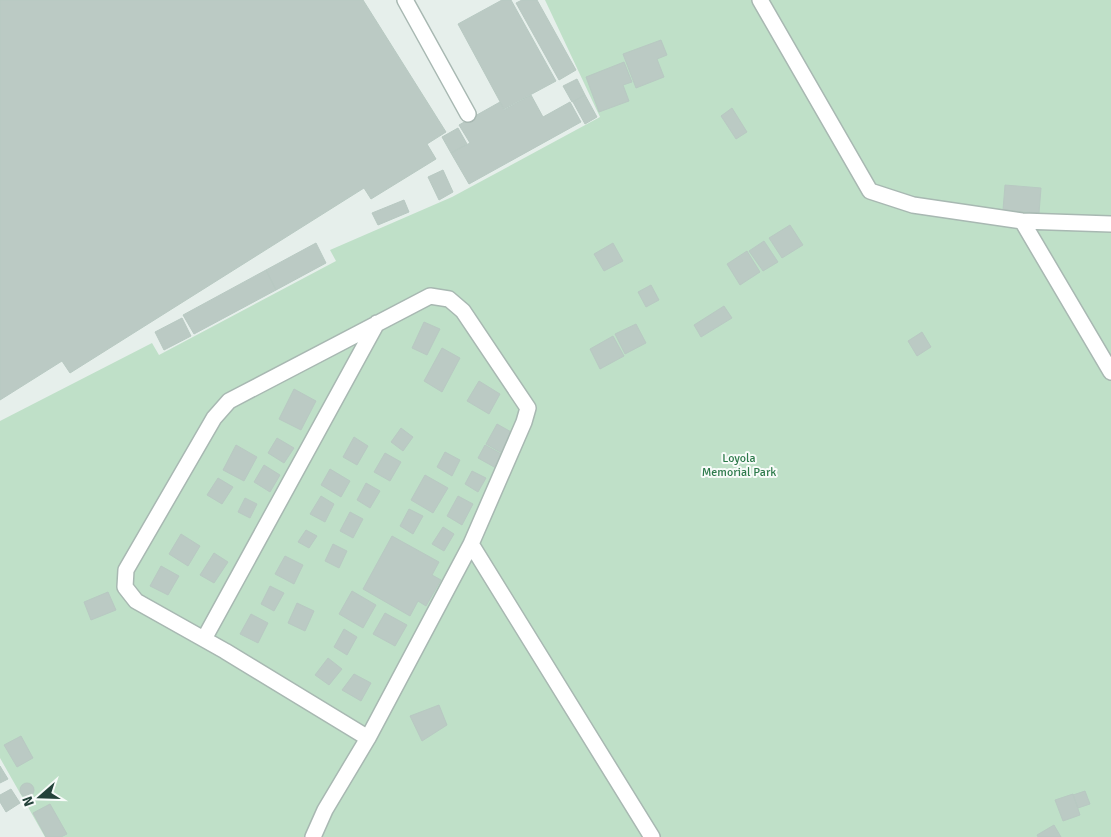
<svg xmlns="http://www.w3.org/2000/svg" width="1111" height="837" font-family="Signika,sans-serif">
<style>
.green{fill:#bfe0c8}
.building{fill:#bbcac4;stroke:#b8c9c2}
.lines{fill:none;stroke-linecap:round;stroke-linejoin:round}
.minor-casing{stroke:#a8b8b2;stroke-width:18}
.minor{stroke:#fff;stroke-width:15}
.labels{text-anchor:middle;stroke-width:4;stroke-linejoin:round;paint-order:stroke}
.park-label{font-size:12px;fill:#2d7a4b;stroke:#f7fbf9}
</style>
<rect width="100%" height="100%" fill="#e6efeb"/>
<path class="green" d="M 545,0 L 1111,0 L 1111,837 L 45,837 L 0,758 L 0,421 L 152,343 L 159,355 L 336,261 L 330,250 L 452,197 L 600,117 Z"/>
<path class="building" d="M 0,0 L 363,0 L 446,132 L 427,144 L 436,159 L 371,199 L 364,188 L 70,373 L 62,361 L 0,400 Z
M 502,0 L 511,0 L 556,81 L 504,109 L 458,24 Z
M 522,0 L 537,0 L 576,70 L 559,80 L 516,3 Z
M 661,40 L 667,55 L 657,59 L 664,77 L 636,88 L 623,54 Z
M 624,62 L 632,82 L 623,85 L 629,101 L 599,112 L 586,77 Z
M 577,79 L 585,95 L 572,102 L 563,86 Z
M 531,95 L 543,117 L 570,102 L 581,122 L 469,184 L 451,153 L 470,143 L 459,125 L 500,102 L 504,110 Z
M 585,95 L 597,117 L 585,124 L 573,102 Z
M 732,108 L 747,132 L 736,139 L 721,116 Z
M 458,128 L 467,144 L 451,153 L 442,137 Z
M 443,170 L 453,192 L 439,200 L 428,177 Z
M 1005,185 L 1041,188 L 1039,213 L 1003,210 Z
M 404,200 L 409,212 L 378,225 L 372,213 Z
M 790,225 L 803,245 L 782,258 L 769,238 Z
M 764,241 L 778,262 L 763,271 L 749,251 Z
M 316,243 L 326,263 L 276,290 L 266,270 Z
M 613,243 L 623,261 L 604,271 L 594,254 Z
M 747,251 L 760,272 L 740,285 L 727,264 Z
M 266,270 L 276,290 L 194,334 L 183,315 Z
M 651,285 L 659,300 L 646,307 L 638,292 Z
M 724,306 L 732,318 L 701,337 L 694,325 Z
M 182,318 L 191,336 L 164,350 L 155,332 Z
M 424,322 L 440,329 L 427,355 L 412,348 Z
M 636,324 L 646,343 L 625,354 L 615,334 Z
M 922,332 L 931,347 L 917,356 L 908,341 Z
M 613,336 L 624,356 L 600,369 L 590,349 Z
M 442,348 L 460,358 L 442,392 L 424,381 Z
M 479,381 L 500,394 L 489,414 L 467,401 Z
M 294,389 L 316,401 L 301,430 L 279,419 Z
M 497,424 L 513,433 L 502,453 L 486,444 Z
M 401,428 L 413,437 L 403,451 L 391,442 Z
M 354,437 L 368,446 L 357,465 L 343,457 Z
M 277,438 L 294,448 L 284,463 L 268,453 Z
M 236,445 L 257,457 L 244,481 L 223,470 Z
M 485,445 L 503,455 L 496,468 L 478,458 Z
M 445,452 L 460,460 L 452,476 L 437,467 Z
M 385,453 L 401,462 L 390,481 L 374,472 Z
M 264,465 L 280,475 L 270,492 L 254,482 Z
M 330,469 L 350,481 L 341,497 L 321,485 Z
M 472,471 L 486,478 L 478,492 L 465,484 Z
M 425,475 L 448,488 L 433,513 L 411,500 Z
M 218,478 L 233,487 L 222,504 L 207,495 Z
M 366,483 L 380,491 L 370,508 L 357,500 Z
M 321,496 L 334,504 L 325,522 L 310,514 Z
M 458,496 L 473,504 L 462,525 L 447,516 Z
M 245,498 L 257,504 L 250,518 L 238,512 Z
M 409,509 L 423,516 L 413,534 L 400,526 Z
M 350,512 L 363,519 L 353,538 L 340,531 Z
M 443,527 L 454,534 L 444,551 L 432,544 Z
M 306,530 L 317,536 L 309,548 L 298,542 Z
M 181,534 L 200,546 L 188,566 L 169,554 Z
M 392,536 L 439,562 L 432,575 L 441,580 L 426,606 L 418,601 L 410,616 L 363,589 Z
M 333,544 L 347,551 L 339,568 L 325,561 Z
M 214,553 L 228,562 L 214,583 L 200,575 Z
M 285,556 L 303,565 L 294,584 L 275,574 Z
M 161,566 L 179,576 L 168,595 L 150,586 Z
M 270,586 L 284,593 L 274,611 L 261,604 Z
M 352,591 L 376,605 L 363,628 L 339,614 Z
M 108,592 L 116,610 L 91,620 L 84,602 Z
M 297,603 L 314,611 L 305,631 L 288,623 Z
M 385,613 L 407,625 L 395,646 L 373,634 Z
M 251,614 L 268,623 L 258,643 L 240,634 Z
M 344,629 L 357,637 L 347,655 L 334,647 Z
M 328,658 L 342,669 L 329,685 L 315,675 Z
M 354,674 L 371,683 L 361,701 L 342,690 Z
M 439,705 L 447,725 L 422,741 L 410,716 Z
M 21,736 L 33,758 L 17,767 L 4,745 Z
M 0,766 L 8,779 L 0,783 Z
M20 790a7 7 0 1 1 14 0a7 7 0 1 1-14 0Z
M 11,789 L 20,803 L 6,812 L 0,802 L 0,795 Z
M 1085,791 L 1090,804 L 1078,808 L 1073,795 Z
M 1073,794 L 1080,815 L 1063,821 L 1055,800 Z
M 50,804 L 67,834 L 61,837 L 46,837 L 33,813 Z
M 1054,825 L 1061,837 L 1038,837 L 1037,835 Z"/>
<g class="lines">
<g class="minor-casing">
<path id="minor" d="M 405,0 L 468,114
M 760,0 L 870,191 L 913,205 L 1022,221 L 1111,224
M 1022,221 L 1111,372
M 471,544 L 652,837
M 204,639 L 377,323
M 313,837 L 325,810 L 368,738 L 471,544 L 524,422 L 528,408 L 463,311 L 449,299 L 430,296 L 229,401 L 214,418 L 126,570 L 125,587 L 136,601 L 225,651 L 368,738"/>
</g>
<use href="#minor" class="minor"/>
</g>
<g class="labels">
<g class="park-label">
<text x="739" y="462">Loyola<tspan x="739" dy="14">Memorial Park</tspan></text>
</g>
</g>
<g transform="translate(40 797) rotate(250)" stroke="#f7fbf9" stroke-width="4" paint-order="stroke">
<path d="M0-4L9 19L0 12L-9 19Z" fill="#24423a"/>
<text y="-8" font-size="14" font-weight="bold" text-anchor="middle" fill="#24423a">N</text>
</g>
</svg>
